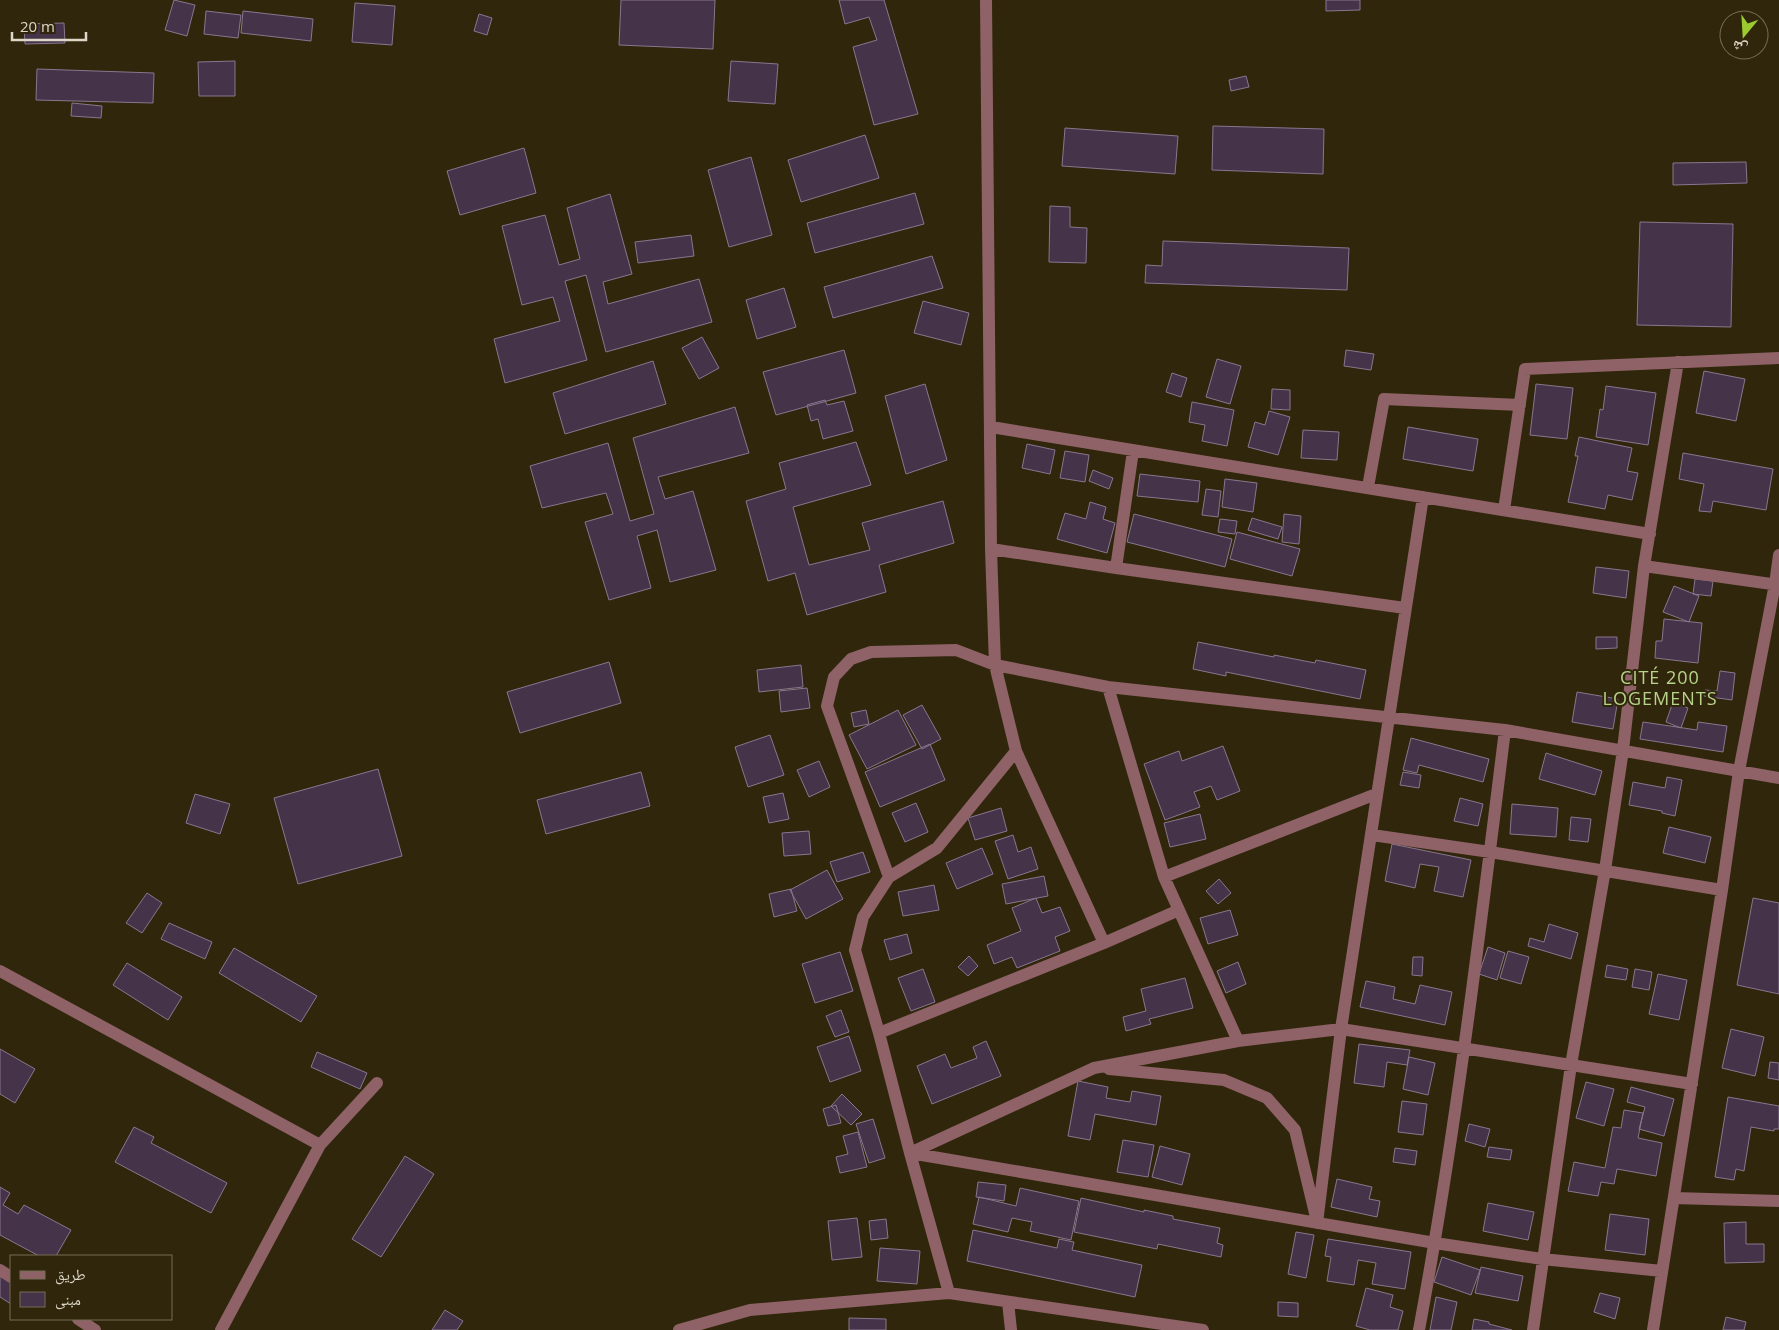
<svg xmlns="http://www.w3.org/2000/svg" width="1779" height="1330" font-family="'Open Sans','Noto Naskh Arabic',sans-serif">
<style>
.building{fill:#443349;stroke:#89768f}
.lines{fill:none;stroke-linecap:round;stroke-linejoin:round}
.minor{stroke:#8e6266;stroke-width:12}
.labels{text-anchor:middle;stroke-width:4;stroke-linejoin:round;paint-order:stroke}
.neighbourhood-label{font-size:18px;letter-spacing:1px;fill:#b8d38b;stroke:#30260b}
</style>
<rect width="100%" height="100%" fill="#30260b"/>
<path class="building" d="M 174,0 L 195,5 L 187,36 L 165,30 Z
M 621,0 L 715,0 L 713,49 L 619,45 Z
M 839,0 L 884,0 L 918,114 L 874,125 L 853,47 L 877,40 L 869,17 L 845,24 Z
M 1326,0 L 1360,0 L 1360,10 L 1326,11 Z
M 355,3 L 395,6 L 392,45 L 352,42 Z
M 206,11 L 241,15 L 238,38 L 204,34 Z
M 243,11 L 313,19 L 311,41 L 241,33 Z
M 479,14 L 492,18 L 487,35 L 474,31 Z
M 64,23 L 65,43 L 25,44 L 24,24 Z
M 235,61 L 235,96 L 199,96 L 198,62 Z
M 731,61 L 778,64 L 775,104 L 728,101 Z
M 37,69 L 154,73 L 153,103 L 36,100 Z
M 1246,76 L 1249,87 L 1231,91 L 1229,80 Z
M 72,103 L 102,106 L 101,118 L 71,116 Z
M 1213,126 L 1324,129 L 1323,174 L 1212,170 Z
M 1065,128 L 1178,136 L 1175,174 L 1062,166 Z
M 865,135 L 879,178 L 801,202 L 788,160 Z
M 524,148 L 536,193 L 460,215 L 447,171 Z
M 751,157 L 772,235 L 729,247 L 708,170 Z
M 1746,162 L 1747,183 L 1673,185 L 1673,163 Z
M 915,193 L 924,224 L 815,253 L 807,223 Z
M 610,194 L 632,274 L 603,282 L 608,304 L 699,279 L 712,322 L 606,352 L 586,275 L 565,281 L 587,360 L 505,383 L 494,339 L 560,321 L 553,297 L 522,305 L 502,226 L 545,215 L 559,265 L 580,259 L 567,208 Z
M 1050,206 L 1070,207 L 1070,227 L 1087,228 L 1086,263 L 1049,262 Z
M 1640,222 L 1733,224 L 1731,327 L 1637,325 Z
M 691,235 L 694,256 L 638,263 L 635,242 Z
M 1163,241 L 1349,248 L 1347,290 L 1145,283 L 1146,265 L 1162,266 Z
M 932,256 L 943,288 L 833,318 L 824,287 Z
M 784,288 L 796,327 L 757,339 L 746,300 Z
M 923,301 L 969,313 L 961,345 L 914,333 Z
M 702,337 L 719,368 L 699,379 L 682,348 Z
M 844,350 L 856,393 L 776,415 L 763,372 Z
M 1346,350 L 1374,354 L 1371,370 L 1344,366 Z
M 1217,359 L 1241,366 L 1230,404 L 1206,397 Z
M 653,361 L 666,404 L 565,434 L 553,393 Z
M 1704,371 L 1745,379 L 1736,421 L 1696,413 Z
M 1172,373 L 1187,378 L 1181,397 L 1166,392 Z
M 925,384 L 947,460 L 906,474 L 885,396 Z
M 1536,384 L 1573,388 L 1567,439 L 1530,435 Z
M 1606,386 L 1656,393 L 1648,445 L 1596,437 L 1600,409 L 1603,410 Z
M 1272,389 L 1290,390 L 1290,410 L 1271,409 Z
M 825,400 L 827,405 L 844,401 L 853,431 L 823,439 L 818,419 L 811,421 L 807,405 Z
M 1192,402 L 1234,410 L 1227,446 L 1202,441 L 1205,425 L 1189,422 Z
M 735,407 L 749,453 L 658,477 L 665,499 L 693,491 L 716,570 L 670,582 L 657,530 L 637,536 L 651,588 L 609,600 L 585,522 L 613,514 L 606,493 L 542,508 L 530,466 L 608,443 L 630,521 L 654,514 L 633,438 Z
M 1269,411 L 1290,417 L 1278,455 L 1248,447 L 1255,422 L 1265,425 Z
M 1408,427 L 1478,439 L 1473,471 L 1403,459 Z
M 1303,430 L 1339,432 L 1337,460 L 1301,458 Z
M 1579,437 L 1632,448 L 1627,471 L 1638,473 L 1632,500 L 1608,495 L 1605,509 L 1568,502 L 1578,456 L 1575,456 Z
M 856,442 L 871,485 L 793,507 L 809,565 L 870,550 L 862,523 L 943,501 L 954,543 L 879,565 L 886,592 L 807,615 L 795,573 L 768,581 L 746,501 L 786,489 L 779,463 Z
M 1027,444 L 1055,450 L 1050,474 L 1022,468 Z
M 1065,451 L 1089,455 L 1085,482 L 1060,478 Z
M 1683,453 L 1773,469 L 1766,510 L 1713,501 L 1711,512 L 1699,511 L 1704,484 L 1679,479 Z
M 1093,470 L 1113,478 L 1109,489 L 1089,481 Z
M 1140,474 L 1200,481 L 1198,502 L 1137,496 Z
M 1225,479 L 1257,483 L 1253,512 L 1222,507 Z
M 1206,489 L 1221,491 L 1218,517 L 1202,515 Z
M 1090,502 L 1106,507 L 1103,519 L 1115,523 L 1107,553 L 1057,539 L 1065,513 L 1086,519 Z
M 1134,514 L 1232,539 L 1225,567 L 1127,542 Z
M 1284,514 L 1301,516 L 1299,544 L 1282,542 Z
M 1252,518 L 1282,527 L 1278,539 L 1248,530 Z
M 1220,519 L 1237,521 L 1235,534 L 1218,532 Z
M 1237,532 L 1300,549 L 1292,576 L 1230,559 Z
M 1596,567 L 1629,571 L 1626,598 L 1593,593 Z
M 1695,579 L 1713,581 L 1711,596 L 1693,594 Z
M 1674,586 L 1699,596 L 1689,622 L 1663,612 Z
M 1664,619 L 1702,623 L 1698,663 L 1655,658 L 1656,641 L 1662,641 Z
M 1596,637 L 1617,637 L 1617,648 L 1596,649 Z
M 1198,642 L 1274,657 L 1274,655 L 1315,663 L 1316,660 L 1366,670 L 1360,699 L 1226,672 L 1226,676 L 1193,669 Z
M 609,662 L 621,703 L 520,733 L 507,692 Z
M 801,665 L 803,687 L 759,692 L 757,670 Z
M 1720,671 L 1735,673 L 1732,700 L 1704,696 L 1705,690 L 1717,691 Z
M 807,688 L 810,708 L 781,712 L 779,691 Z
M 1577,692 L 1618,699 L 1613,729 L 1572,722 Z
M 1673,702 L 1688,708 L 1681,728 L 1666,722 Z
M 922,705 L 941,739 L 922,749 L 903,715 Z
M 866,710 L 869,724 L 854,727 L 851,713 Z
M 898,710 L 916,745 L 867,769 L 849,735 Z
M 1643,722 L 1697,730 L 1698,722 L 1727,726 L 1723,752 L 1640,739 Z
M 770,735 L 784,775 L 748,787 L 735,747 Z
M 1411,738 L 1489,759 L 1483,782 L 1419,765 L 1417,773 L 1403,770 Z
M 930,744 L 945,780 L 880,807 L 865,772 Z
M 1223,746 L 1240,791 L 1217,800 L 1211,786 L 1194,792 L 1200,807 L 1165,820 L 1144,764 L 1179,751 L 1182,761 Z
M 1546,753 L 1602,771 L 1595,795 L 1539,779 Z
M 819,761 L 830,787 L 809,797 L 797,770 Z
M 378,769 L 402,856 L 298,884 L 274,798 Z
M 641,772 L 650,806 L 546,834 L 537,800 Z
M 1403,772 L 1421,775 L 1419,788 L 1400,785 Z
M 1667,777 L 1682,780 L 1675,816 L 1662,813 L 1662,811 L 1629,805 L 1633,782 L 1665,788 Z
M 783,793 L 789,819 L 769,823 L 763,797 Z
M 195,794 L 230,804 L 220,834 L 186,823 Z
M 1460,798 L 1483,804 L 1478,826 L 1454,821 Z
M 916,803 L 928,832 L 905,842 L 892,813 Z
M 1512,804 L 1558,808 L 1556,837 L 1510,834 Z
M 1001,808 L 1007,831 L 975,840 L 968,818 Z
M 1200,814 L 1206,839 L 1170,847 L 1164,823 Z
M 1571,817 L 1591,819 L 1588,842 L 1569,840 Z
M 1669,827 L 1711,837 L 1705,863 L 1663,853 Z
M 809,831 L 811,854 L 784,856 L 782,833 Z
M 1013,835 L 1018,852 L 1031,847 L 1038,869 L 1008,879 L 995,841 Z
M 1392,844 L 1471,860 L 1463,897 L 1434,891 L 1439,867 L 1420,864 L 1415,888 L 1385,881 Z
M 982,848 L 993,874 L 957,889 L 946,863 Z
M 863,852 L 870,872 L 837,882 L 830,862 Z
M 827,870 L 843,899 L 806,919 L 790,890 Z
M 1044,876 L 1048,896 L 1006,904 L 1002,884 Z
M 1219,879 L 1231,893 L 1218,904 L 1206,891 Z
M 934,885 L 939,910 L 903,916 L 898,892 Z
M 791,889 L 797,911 L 774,917 L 769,894 Z
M 147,893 L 162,903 L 142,933 L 126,923 Z
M 1036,898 L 1042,913 L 1060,907 L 1070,931 L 1055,937 L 1060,951 L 1017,968 L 1012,957 L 994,964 L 987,945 L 1021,931 L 1012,908 Z
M 1753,898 L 1779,903 L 1779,994 L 1737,985 Z
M 1230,910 L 1238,935 L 1208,944 L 1200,918 Z
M 169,923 L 212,942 L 205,959 L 161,939 Z
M 1549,924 L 1578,933 L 1571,959 L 1528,946 L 1530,938 L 1544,942 Z
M 907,934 L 912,953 L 890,960 L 884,940 Z
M 1488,947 L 1505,953 L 1497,980 L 1479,974 Z
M 234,948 L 317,996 L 301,1022 L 219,973 Z
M 1508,951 L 1529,957 L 1521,984 L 1500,978 Z
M 840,952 L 853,991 L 815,1003 L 802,964 Z
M 969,956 L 978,966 L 968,976 L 958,967 Z
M 1413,957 L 1423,957 L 1422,976 L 1412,975 Z
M 1238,962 L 1246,984 L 1226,993 L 1217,971 Z
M 127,963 L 182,997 L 168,1020 L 113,985 Z
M 1607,965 L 1628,969 L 1626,980 L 1605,977 Z
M 923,969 L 935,1002 L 911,1011 L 898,978 Z
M 1635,969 L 1652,972 L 1649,990 L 1632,987 Z
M 1658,974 L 1687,980 L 1679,1020 L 1649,1014 Z
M 1185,978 L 1193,1008 L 1149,1019 L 1151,1024 L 1126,1031 L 1123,1017 L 1146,1011 L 1141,989 Z
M 1366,981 L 1395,987 L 1393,999 L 1415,1004 L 1420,985 L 1452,992 L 1445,1025 L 1360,1007 Z
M 841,1010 L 849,1032 L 835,1037 L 826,1016 Z
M 1731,1029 L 1764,1037 L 1755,1076 L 1722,1068 Z
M 849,1036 L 861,1071 L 830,1082 L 817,1047 Z
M 986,1041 L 1001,1076 L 932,1104 L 917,1066 L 945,1054 L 951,1068 L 977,1058 L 973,1047 Z
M 1359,1044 L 1410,1050 L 1407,1065 L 1387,1062 L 1384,1087 L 1354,1083 Z
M 0,1049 L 35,1069 L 15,1103 L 0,1094 Z
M 317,1052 L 367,1073 L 360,1089 L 311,1067 Z
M 1409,1057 L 1435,1063 L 1428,1095 L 1403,1089 Z
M 1770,1062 L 1779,1063 L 1779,1080 L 1768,1078 Z
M 1078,1081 L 1108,1087 L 1106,1098 L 1130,1102 L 1132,1091 L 1161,1096 L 1156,1125 L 1095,1114 L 1090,1140 L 1068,1136 Z
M 1586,1082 L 1614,1089 L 1604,1126 L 1576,1118 Z
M 1631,1087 L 1674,1099 L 1664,1136 L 1639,1129 L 1645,1107 L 1627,1102 Z
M 842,1094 L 862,1114 L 851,1125 L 831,1106 Z
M 1728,1097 L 1779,1106 L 1779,1129 L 1774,1129 L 1774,1131 L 1751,1127 L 1744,1171 L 1736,1169 L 1734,1180 L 1715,1177 Z
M 1402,1101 L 1427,1104 L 1423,1135 L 1398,1132 Z
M 836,1105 L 841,1123 L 828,1126 L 823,1109 Z
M 1624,1110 L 1643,1113 L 1638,1138 L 1662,1143 L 1656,1176 L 1617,1169 L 1614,1184 L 1601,1182 L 1598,1196 L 1568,1191 L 1574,1162 L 1605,1168 L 1613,1127 L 1621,1128 Z
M 873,1119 L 885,1158 L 869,1163 L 856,1124 Z
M 1469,1124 L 1490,1129 L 1485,1147 L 1465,1141 Z
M 134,1127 L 154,1137 L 151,1143 L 227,1183 L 211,1213 L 115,1162 Z
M 858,1132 L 867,1167 L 840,1173 L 836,1157 L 848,1154 L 843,1136 Z
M 1123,1140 L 1154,1145 L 1148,1177 L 1117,1172 Z
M 1160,1146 L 1190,1154 L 1182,1185 L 1152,1177 Z
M 1489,1147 L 1512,1150 L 1510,1160 L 1487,1157 Z
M 1395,1148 L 1417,1151 L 1415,1165 L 1393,1162 Z
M 405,1156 L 434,1174 L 381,1257 L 352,1239 Z
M 1337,1179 L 1372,1187 L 1369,1199 L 1380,1201 L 1377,1217 L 1331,1207 Z
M 978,1182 L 1006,1185 L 1004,1201 L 976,1197 Z
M 0,1187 L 10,1193 L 3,1205 L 18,1214 L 24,1205 L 71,1230 L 56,1256 L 39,1256 L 0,1235 Z
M 1020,1188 L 1079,1201 L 1071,1240 L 1030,1231 L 1032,1222 L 1012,1218 L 1008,1232 L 973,1224 L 979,1197 L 1016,1206 Z
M 1081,1198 L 1144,1212 L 1144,1210 L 1173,1216 L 1173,1219 L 1220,1228 L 1217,1243 L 1223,1245 L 1221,1257 L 1158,1244 L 1157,1249 L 1074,1232 Z
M 1488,1203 L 1534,1212 L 1528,1240 L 1483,1231 Z
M 1610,1214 L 1649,1219 L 1645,1255 L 1605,1250 Z
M 857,1218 L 862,1257 L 832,1260 L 828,1221 Z
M 886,1219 L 888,1238 L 871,1240 L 869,1221 Z
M 1746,1222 L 1746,1244 L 1764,1244 L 1764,1262 L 1725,1263 L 1724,1223 Z
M 973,1230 L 1057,1248 L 1059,1239 L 1074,1242 L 1072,1250 L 1142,1265 L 1135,1297 L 967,1261 Z
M 1296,1232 L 1314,1235 L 1306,1278 L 1288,1274 Z
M 1328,1239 L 1411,1252 L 1405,1289 L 1372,1284 L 1376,1263 L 1358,1260 L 1354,1285 L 1327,1281 L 1331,1257 L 1325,1256 Z
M 880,1248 L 920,1251 L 917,1284 L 877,1281 Z
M 1442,1257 L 1480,1270 L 1471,1295 L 1434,1282 Z
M 1481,1267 L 1523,1276 L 1518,1301 L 1475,1293 Z
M 0,1269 L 11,1276 L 11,1304 L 0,1297 Z
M 1366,1288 L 1393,1295 L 1390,1307 L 1403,1311 L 1398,1330 L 1370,1330 L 1356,1326 Z
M 1600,1293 L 1620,1298 L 1615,1319 L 1594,1312 Z
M 1436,1297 L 1457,1302 L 1451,1330 L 1430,1330 Z
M 1278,1302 L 1298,1303 L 1298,1317 L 1278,1316 Z
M 445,1310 L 463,1321 L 457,1330 L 432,1330 Z
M 1726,1317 L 1746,1322 L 1744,1330 L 1723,1330 Z
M 849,1318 L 886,1319 L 886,1330 L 849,1330 Z
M 1474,1319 L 1489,1322 L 1489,1324 L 1512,1330 L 1472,1330 Z"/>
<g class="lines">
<path class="minor" d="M 986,0 L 991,549 L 995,665 L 1016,751 L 1104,943
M 991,427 L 1650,534
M 1368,487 L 1384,399 L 1520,405
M 1504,510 L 1525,369 L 1779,358
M 991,549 L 1116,568 L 1405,608
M 1644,566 L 1779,585
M 1116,568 L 1133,451
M 1108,687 L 1164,877 L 1238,1041
M 1372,835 L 1490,852 L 1722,890
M 889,877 L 827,706 L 834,677 L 851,659 L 871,652 L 956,650 L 995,665 L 1108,687 L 1505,730 L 1779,778
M 1164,877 L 1376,794
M 0,971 L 320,1145
M 879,1033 L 1104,943 L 1179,910
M 1109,1069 L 1224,1080 L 1267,1098 L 1295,1130 L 1315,1213
M 910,1153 L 1094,1068 L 1238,1041 L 1341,1029 L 1692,1084
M 910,1153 L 1435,1243 L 1542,1259 L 1662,1271
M 1674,1198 L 1779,1201
M 1317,1223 L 1341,1029 L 1423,497
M 0,1270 L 11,1277
M 949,1293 L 910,1153 L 879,1033 L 855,950 L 863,917 L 889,877 L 937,848 L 1016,751
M 1008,1302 L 1011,1330
M 78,1319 L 95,1330
M 221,1330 L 320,1145 L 377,1083
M 679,1330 L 750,1310 L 949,1293 L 1203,1330
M 1419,1330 C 1456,1131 1480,931 1505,730
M 1533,1330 L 1571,1065 L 1605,870 L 1623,750 L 1644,566 L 1678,362
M 1653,1330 L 1722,890 L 1739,771 L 1775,584 L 1779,555"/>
</g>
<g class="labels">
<g class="neighbourhood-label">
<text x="1660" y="684">CITÉ 200<tspan x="1660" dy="21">LOGEMENTS</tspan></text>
</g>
</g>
<rect x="10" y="1255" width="162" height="65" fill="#30260b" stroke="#756d56"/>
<rect x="20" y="1271" width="25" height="8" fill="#8e6266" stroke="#756d56"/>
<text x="55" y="1280" font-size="15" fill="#ddd7c7">طريق</text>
<rect x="20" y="1292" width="25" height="15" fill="#443349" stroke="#756d56"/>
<text x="55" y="1305" font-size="15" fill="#ddd7c7">مبنى</text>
<g transform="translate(1744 35) rotate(198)"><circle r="24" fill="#30260b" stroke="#756d56"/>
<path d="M0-4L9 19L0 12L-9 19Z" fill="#9cca31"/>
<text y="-8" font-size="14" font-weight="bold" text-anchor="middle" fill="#ddd7c7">ش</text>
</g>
<path d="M12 32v8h74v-8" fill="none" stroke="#ddd7c7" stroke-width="2.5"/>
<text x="20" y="32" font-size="15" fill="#ddd7c7" stroke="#30260b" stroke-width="4" paint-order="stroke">20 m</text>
</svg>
